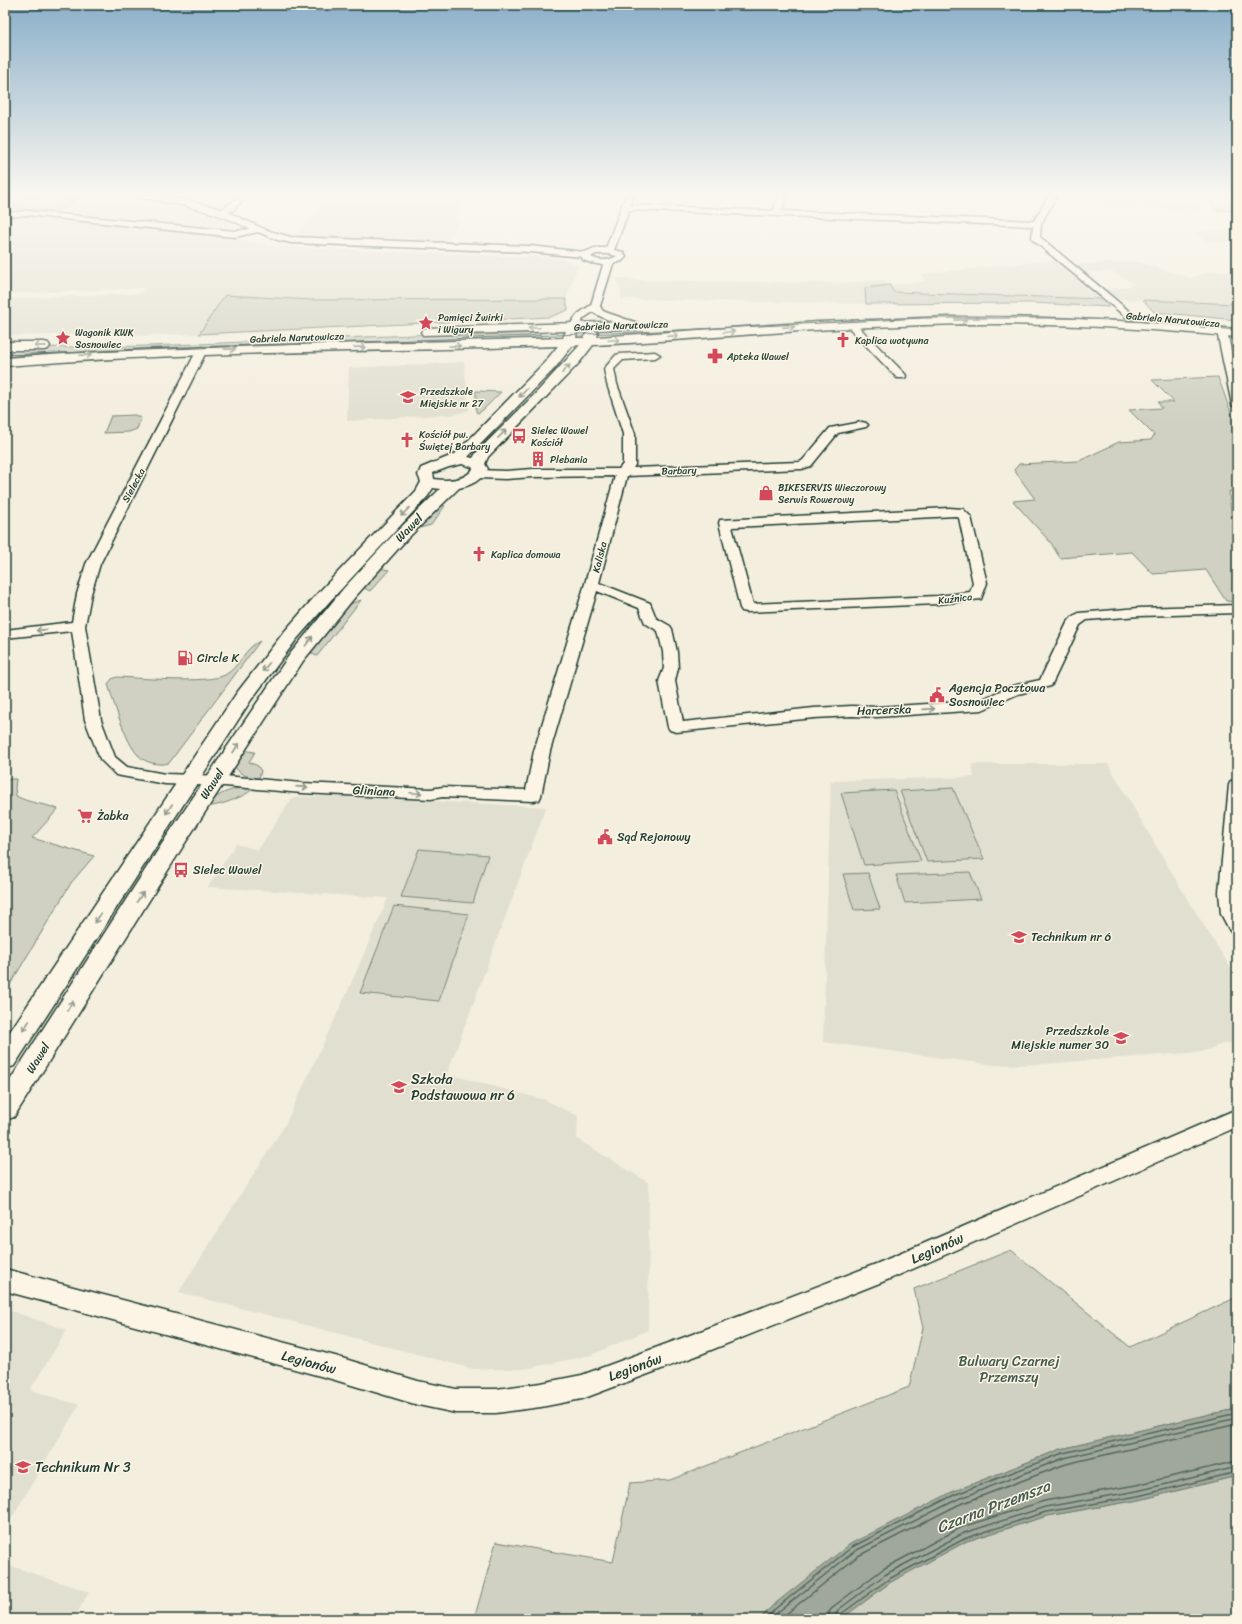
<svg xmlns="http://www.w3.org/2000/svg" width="1242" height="1624" font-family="Sriracha,sans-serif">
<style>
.built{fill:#e1dfd0}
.green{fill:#d0d1c2;stroke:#78877b}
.water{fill:#a0a89b;stroke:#6c7d72}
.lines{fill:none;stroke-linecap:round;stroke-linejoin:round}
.shore{stroke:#53685d;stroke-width:1.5}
.minor-casing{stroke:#1f3d34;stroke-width:3}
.tertiary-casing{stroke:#1f3d34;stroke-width:3}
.minor{fill:#fcf5e5;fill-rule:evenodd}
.tertiary{fill:#fcf5e5;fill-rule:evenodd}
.tram{stroke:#1f3d34;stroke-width:1}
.oneway{stroke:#8e998c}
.labels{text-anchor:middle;stroke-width:3;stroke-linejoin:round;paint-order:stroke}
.far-poi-label{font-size:10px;fill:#1f3d34;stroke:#fcf5e5;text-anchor:start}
.far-street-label{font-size:10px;fill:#1f3d34;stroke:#fcf5e5}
.street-label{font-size:12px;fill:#1f3d34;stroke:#fcf5e5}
.poi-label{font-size:12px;fill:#1f3d34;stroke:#fcf5e5;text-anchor:start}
.near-poi-label{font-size:14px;fill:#1f3d34;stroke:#fcf5e5;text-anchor:start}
.near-street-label{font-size:14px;fill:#1f3d34;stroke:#fcf5e5}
.near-park-label{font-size:14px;fill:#425b50;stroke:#fcf5e5}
.near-water-label{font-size:16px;font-style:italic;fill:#465d53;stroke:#fcf5e5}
</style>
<rect width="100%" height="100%" fill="#f3eede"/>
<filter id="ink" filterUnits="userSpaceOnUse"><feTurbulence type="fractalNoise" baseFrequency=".025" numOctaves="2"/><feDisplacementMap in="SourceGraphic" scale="8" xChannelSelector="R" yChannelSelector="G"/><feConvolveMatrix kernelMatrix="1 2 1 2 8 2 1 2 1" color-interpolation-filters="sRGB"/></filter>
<g filter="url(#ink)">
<path class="built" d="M 77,195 L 118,195 L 184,207 L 223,218 L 234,224 L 227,230 L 55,211 L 72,203 L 70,201 L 82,195 Z
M 257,195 L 467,195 L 455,219 L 458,222 L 447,241 L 296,235 L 321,204 L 249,202 Z
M 1064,195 L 1193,195 L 1202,211 L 1061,205 Z
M 24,215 L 173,231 L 242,240 L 272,247 L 561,258 L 578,265 L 566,299 L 311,300 L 225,295 L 199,334 L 127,336 L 107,334 L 5,336 L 5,299 L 141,293 L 143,288 L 5,294 L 5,219 Z
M 1237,229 L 1237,241 L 1209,242 L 1193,232 Z
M 1054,260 L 1102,299 L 894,292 L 888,285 L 865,289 L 866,304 L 621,299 L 621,291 L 615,278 L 629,278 L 634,280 L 844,283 L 884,280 L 889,285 L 926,281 L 920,274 Z
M 1136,261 L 1191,278 L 1211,271 L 1227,271 L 1237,277 L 1237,304 L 1117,299 L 1105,289 L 1121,288 L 1135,284 L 1111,271 L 1085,273 L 1076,265 Z
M 464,362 L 469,410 L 456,414 L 347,421 L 349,368 Z
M 972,764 L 1108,764 L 1186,897 L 1237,978 L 1237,1042 L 1222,1044 L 1201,1052 L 1041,1064 L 995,1065 L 823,1042 L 831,781 L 974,777 Z
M 329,796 L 546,807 L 447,1074 L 545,1100 L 578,1116 L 577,1139 L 649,1183 L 648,1330 L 591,1355 L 524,1369 L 474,1369 L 179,1292 L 285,1125 L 347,993 L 388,898 L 208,887 L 236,844 L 258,850 L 293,797 Z
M 5,1309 L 67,1330 L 30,1390 L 79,1405 L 5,1529 Z
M 5,1564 L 89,1592 L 74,1619 L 5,1619 Z"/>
<path class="green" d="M 5,195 L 77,195 L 83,196 L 71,200 L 73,203 L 55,211 L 5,208 Z
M 1206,195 L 1237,195 L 1237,218 L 1231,211 L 1215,210 Z
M 889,285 L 894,292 L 1102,299 L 1109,307 L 1031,303 L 866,304 L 865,288 Z
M 225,295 L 311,300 L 566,299 L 568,310 L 550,317 L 199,334 Z
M 1143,300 L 1237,304 L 1237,320 L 1154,312 Z
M 461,333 L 462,336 L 540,333 L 541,339 L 213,347 L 95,352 L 5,360 L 5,348 L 149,346 Z
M 1218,377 L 1234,421 L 1237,459 L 1237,492 L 1229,491 L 1232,525 L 1237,554 L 1237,602 L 1226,601 L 1206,570 L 1153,574 L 1132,552 L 1060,558 L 1051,543 L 1013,501 L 1035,499 L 1014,470 L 1019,464 L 1079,461 L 1119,442 L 1151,440 L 1154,435 L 1129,410 L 1162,408 L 1158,402 L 1174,402 L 1152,380 Z
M 476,391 L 501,392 L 483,410 L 478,413 L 476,412 Z
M 135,415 L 141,418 L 137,429 L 129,432 L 104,433 L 111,416 Z
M 441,504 L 445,506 L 431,525 L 416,529 Z
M 379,568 L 389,570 L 370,591 L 364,588 L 364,586 Z
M 361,600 L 317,656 L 312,654 L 312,649 L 345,608 L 350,604 Z
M 260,641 L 169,763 C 159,766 145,763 138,755 C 126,743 113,701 108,684 L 112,679 L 117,677 C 139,678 208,684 225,675 C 240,667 244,648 260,641 Z
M 242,750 L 255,752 L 249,762 L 258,766 L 261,771 L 259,778 C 250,777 239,776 235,766 Z
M 5,779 L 16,779 L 15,788 L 16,796 C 31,804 43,803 58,809 L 32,838 L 94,856 L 71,883 L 5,993 Z
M 239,788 L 253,788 C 250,795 215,808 207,806 C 216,795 226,791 239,788 Z
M 953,788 L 984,859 L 927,862 L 900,791 Z
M 894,790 L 921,861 L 864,865 L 841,793 Z
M 419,849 L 488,855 L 473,903 L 401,897 Z
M 970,872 L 981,899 L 905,903 L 896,875 Z
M 868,873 L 880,909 L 854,910 L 843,874 Z
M 394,906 L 469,914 L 439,1001 L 360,993 Z
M 1011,1250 L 1130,1347 L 1237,1297 L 1237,1409 L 1210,1414 L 1061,1449 L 952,1492 L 772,1606 L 760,1619 L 474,1619 L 496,1542 L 613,1562 L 630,1483 L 670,1480 L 909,1387 L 923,1328 L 914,1289 Z
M 1237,1476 L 1237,1619 L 841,1619 L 891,1582 L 967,1541 L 1047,1516 L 1139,1500 Z"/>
<path class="water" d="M 1237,1409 L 1237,1476 L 1139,1500 L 1047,1516 L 967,1541 L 891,1582 L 841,1619 L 760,1619 L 772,1606 L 850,1544 L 952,1492 L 1061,1449 L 1210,1414 Z"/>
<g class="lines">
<path class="shore" d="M 766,1619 L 775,1609 L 852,1547 L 954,1495 L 1063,1453 L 1237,1413
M 772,1619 L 778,1612 L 855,1551 L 956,1500 L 1064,1458 L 1237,1418
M 780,1619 L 858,1556 L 958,1505 L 1066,1464 L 1237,1424
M 828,1619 L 829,1612 L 834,1606 L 883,1569 L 962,1527 L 1044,1501 L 1136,1485 L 1237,1461
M 834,1619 L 838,1610 L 886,1574 L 964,1533 L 1045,1507 L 1137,1491 L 1237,1467
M 839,1619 L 841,1614 L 889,1579 L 966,1538 L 1046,1512 L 1138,1496 L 1237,1472"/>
<g class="minor-casing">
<path id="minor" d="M 135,195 C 163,194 194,201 221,209 L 227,206 L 240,195 L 248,195 L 233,210 L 228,212 L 266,230 L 291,237 L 530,246 L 585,252 L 595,248 L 606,248 L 626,195 L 634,195 L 630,205 L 773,211 L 779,195 L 787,195 L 781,211 L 1034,221 L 1049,195 L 1057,195 L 1041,224 L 1040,237 L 1135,316 L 1133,318 L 1127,318 L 1033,240 L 1032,238 L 1033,226 L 629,210 L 614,250 L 623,252 L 626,257 L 622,261 L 613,264 L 600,306 L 602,310 L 605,312 L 637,323 L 639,325 L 637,327 C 630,329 598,317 593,312 L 584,318 L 576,329 L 573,330 L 568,327 L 578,314 L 591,305 L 603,265 L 591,263 L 583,260 L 582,257 L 530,252 L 291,243 L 278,240 L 258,232 L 235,237 L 27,215 L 5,217 L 5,213 L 27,211 L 235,231 L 250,229 C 212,209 180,205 139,197 ZM 596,254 L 609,254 L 617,256 C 609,261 599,261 591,257 Z
M 851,321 L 854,322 L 905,374 L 906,376 L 905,378 L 897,378 L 853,332 L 846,324 Z
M 1222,328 L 1227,331 L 1237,379 L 1237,408 L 1232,405 L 1217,331 Z
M 202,347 L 207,350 L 100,564 L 91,594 L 85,626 L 101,720 L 115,757 L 127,767 L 165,774 L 225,776 L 302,783 L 431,789 L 443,787 L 526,790 L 534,751 L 584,587 L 615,476 L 533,477 L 506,479 L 478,478 L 474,477 L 472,474 L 474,471 L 478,470 L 506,471 L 533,469 L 619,469 L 623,464 L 623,434 L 607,384 L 604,369 L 616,355 L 620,354 L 655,352 L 660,355 L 655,358 L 623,360 L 614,369 L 617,384 L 635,434 L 635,465 L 633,468 L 800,462 L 803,460 L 830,428 L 862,422 L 866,423 L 868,425 L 866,427 L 838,433 L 811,466 L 802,469 L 627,476 L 599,583 L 650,603 L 656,618 L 670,626 L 672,629 L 677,652 L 678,668 L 675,681 L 683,722 L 814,708 L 852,706 L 877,707 L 979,701 L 1008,687 L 1040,680 L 1067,623 L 1073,616 L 1079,613 L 1139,608 L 1237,605 L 1237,613 L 1139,616 L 1087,620 L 1080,625 L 1051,686 L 1018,694 L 982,710 L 877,717 L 852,716 L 814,718 L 676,732 L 670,730 L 668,727 L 659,681 L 664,668 L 663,652 L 658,631 L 645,623 L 639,608 L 597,591 L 550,751 L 541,796 L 539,800 L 533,801 L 443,797 L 431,799 L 302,793 L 225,786 L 165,784 L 116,775 L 100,759 L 85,720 L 72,631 L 5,638 L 5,630 L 72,622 L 77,594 L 86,564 L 197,350 Z
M 949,508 L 963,509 L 971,517 L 987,583 L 981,599 L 938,604 L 747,612 L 742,611 L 740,608 L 719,523 L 720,520 ZM 956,516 L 959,518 L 973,583 L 970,592 L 938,596 L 753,604 L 732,527 Z
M 1237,780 L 1237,932 L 1230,931 L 1221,914 L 1219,892 L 1229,785 L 1231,781 Z
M 1237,1109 L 1237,1127 L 892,1278 L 696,1356 L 582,1399 L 541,1407 L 496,1413 L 456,1413 L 418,1405 L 335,1380 L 5,1291 L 5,1269 L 335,1356 L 418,1381 L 456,1389 L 496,1389 L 541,1383 L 582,1375 L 685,1337 L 876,1264 Z"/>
</g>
<g class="tertiary-casing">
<path id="tertiary" d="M 949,317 C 1046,316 1141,321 1237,329 L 1237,337 C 1125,326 1013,321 900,326 C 797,329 695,340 593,345 L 579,363 L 488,457 L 485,464 L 488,469 C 480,481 472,485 459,488 L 406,540 L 355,597 L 303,661 L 185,843 L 14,1117 L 5,1120 L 5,1088 L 167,836 L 290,654 L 343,589 L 394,534 L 440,489 L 433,488 L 428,496 L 330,601 L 296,640 L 251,700 L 14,1066 L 5,1069 L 5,1039 L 236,694 L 284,632 L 318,593 L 416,491 L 421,482 L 418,475 L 421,468 L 455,454 L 545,362 L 558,346 C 374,352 189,351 5,366 L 5,358 C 191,344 377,344 563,338 L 566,331 L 423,335 L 421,332 L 423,329 L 427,328 L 631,321 L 635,322 L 637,325 L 635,328 L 631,329 L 594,330 L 598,333 L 597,337 L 817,322 ZM 588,330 L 584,338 L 576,338 L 577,333 L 575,331 L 589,330 ZM 580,345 L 537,392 L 476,453 L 473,458 L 468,457 L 555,368 L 572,346 ZM 462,464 L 472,467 L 473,469 C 464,481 448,481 434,479 L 433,473 L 449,467 Z
M 5,342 L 44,342 L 48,343 L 50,346 L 48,349 L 44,350 L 5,350 Z"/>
</g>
<use href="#minor" class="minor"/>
<use href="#tertiary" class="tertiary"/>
<path class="tram" d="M 5,355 L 637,332 L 924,318 L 1067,318 L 1135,321 L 1237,330"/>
</g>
<defs><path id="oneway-shaft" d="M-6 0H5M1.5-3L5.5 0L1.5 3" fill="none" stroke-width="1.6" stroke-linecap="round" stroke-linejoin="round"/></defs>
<g class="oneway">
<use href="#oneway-shaft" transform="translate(961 320) rotate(-1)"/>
<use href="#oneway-shaft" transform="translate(789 327) rotate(-4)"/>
<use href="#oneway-shaft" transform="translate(534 328) rotate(178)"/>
<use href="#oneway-shaft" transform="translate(729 332) rotate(-5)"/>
<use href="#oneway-shaft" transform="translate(673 336) rotate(-4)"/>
<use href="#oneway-shaft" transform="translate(614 340) rotate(-3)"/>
<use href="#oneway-shaft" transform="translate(40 346) rotate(179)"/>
<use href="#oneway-shaft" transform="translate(455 346) rotate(-1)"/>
<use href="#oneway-shaft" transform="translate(360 347) rotate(-1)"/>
<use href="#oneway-shaft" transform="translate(230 349) rotate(-1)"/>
<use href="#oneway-shaft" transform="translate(86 355) rotate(-2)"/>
<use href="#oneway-shaft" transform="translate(566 369) rotate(-47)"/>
<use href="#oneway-shaft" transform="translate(523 393) rotate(134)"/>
<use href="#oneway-shaft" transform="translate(502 434) rotate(-45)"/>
<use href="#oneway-shaft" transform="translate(405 512) rotate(135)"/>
<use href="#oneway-shaft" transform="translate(42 630) rotate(173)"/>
<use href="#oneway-shaft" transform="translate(309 641) rotate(-53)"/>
<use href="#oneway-shaft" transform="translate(266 667) rotate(128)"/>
<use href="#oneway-shaft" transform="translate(929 709) rotate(-4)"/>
<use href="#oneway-shaft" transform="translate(236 748) rotate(-57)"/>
<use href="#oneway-shaft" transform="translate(302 787) rotate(4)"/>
<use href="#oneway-shaft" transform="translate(416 793) rotate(3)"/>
<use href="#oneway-shaft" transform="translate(169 809) rotate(123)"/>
<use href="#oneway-shaft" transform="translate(140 897) rotate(-57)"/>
<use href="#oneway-shaft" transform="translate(98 918) rotate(123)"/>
<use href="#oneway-shaft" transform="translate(70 1006) rotate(-58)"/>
<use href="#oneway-shaft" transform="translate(26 1026) rotate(123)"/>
</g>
</g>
<linearGradient id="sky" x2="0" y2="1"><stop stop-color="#8bafc9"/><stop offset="0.46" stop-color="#faf7f0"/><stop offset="1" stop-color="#faf7f0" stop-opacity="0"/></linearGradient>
<rect width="1242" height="422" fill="url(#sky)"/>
<defs>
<g id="sight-bare" transform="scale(1.2)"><path d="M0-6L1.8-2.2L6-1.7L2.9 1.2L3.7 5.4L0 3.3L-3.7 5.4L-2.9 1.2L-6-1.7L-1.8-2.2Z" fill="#d1495b" stroke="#fcf5e5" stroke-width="2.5" paint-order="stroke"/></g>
<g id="church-bare" transform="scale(1.2)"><path d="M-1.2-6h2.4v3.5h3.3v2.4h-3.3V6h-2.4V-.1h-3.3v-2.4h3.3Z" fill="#d1495b" stroke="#fcf5e5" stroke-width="2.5" paint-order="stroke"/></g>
<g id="pharmacy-bare" transform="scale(1.2)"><path d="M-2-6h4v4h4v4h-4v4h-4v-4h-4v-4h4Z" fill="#d1495b" stroke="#fcf5e5" stroke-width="2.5" paint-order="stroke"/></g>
<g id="school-bare" transform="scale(1.2)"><path d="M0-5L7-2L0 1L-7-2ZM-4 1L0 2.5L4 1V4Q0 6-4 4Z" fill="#d1495b" stroke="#fcf5e5" stroke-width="2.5" paint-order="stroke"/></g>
<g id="bus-bare" transform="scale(1.2)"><path d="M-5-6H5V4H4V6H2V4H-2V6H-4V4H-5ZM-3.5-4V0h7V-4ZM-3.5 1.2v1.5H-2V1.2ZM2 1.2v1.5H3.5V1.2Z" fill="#d1495b" stroke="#fcf5e5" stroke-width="2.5" paint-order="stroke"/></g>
<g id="building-bare" transform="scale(1.2)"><path d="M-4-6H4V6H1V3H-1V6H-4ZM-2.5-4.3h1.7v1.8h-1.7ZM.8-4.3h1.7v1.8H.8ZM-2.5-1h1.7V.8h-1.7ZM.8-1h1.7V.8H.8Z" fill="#d1495b" stroke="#fcf5e5" stroke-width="2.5" paint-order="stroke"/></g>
<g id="shop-bare" transform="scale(1.2)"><path d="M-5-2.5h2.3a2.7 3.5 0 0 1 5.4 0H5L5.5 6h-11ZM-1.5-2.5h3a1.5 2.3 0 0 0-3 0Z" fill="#d1495b" stroke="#fcf5e5" stroke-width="2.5" paint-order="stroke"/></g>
<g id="fuel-bare" transform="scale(1.2)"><path d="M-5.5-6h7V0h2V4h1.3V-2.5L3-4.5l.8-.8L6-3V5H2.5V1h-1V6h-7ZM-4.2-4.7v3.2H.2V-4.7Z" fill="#d1495b" stroke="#fcf5e5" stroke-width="2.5" paint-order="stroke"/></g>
<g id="civic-bare" transform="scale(1.2)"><path d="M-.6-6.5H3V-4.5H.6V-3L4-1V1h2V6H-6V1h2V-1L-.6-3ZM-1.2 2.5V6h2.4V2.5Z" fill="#d1495b" stroke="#fcf5e5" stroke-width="2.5" paint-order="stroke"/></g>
<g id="supermarket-bare" transform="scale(1.2)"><path d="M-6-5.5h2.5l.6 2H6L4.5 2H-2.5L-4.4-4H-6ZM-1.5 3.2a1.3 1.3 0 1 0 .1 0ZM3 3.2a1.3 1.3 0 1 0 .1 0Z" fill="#d1495b" stroke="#fcf5e5" stroke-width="2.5" paint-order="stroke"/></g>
</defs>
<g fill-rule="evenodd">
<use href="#sight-bare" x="426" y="323"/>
<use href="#sight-bare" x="63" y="338"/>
<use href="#church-bare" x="843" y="340"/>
<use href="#pharmacy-bare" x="715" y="356"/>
<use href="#school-bare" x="408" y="397"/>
<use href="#bus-bare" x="519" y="436"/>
<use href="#church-bare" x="407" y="440"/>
<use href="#building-bare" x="538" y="459"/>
<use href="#shop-bare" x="766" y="493"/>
<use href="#church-bare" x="479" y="554"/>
<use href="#fuel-bare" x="185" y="658"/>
<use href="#civic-bare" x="937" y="695"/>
<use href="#supermarket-bare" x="85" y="816"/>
<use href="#civic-bare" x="605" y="837"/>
<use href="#bus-bare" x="181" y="870"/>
<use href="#school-bare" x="1019" y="937"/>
<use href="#school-bare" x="1121" y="1038"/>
<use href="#school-bare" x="399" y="1087"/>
<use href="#school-bare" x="23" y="1467"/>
</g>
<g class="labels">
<g class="far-poi-label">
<text x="438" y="321">Pamięci Żwirki<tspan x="438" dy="12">i Wigury</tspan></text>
<text x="75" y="336">Wagonik KWK<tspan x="75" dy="12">Sosnowiec</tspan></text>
<text x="855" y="344">Kaplica wotywna</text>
<text x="727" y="360">Apteka Wawel</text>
<text x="420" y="395">Przedszkole<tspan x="420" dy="12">Miejskie nr 27</tspan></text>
<text x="531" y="434">Sielec Wawel<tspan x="531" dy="12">Kościół</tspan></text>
<text x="419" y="438">Kościół pw.<tspan x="419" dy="12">Świętej Barbary</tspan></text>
<text x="550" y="463">Plebania</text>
<text x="778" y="491">BIKESERVIS Wieczorowy<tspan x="778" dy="12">Serwis Rowerowy</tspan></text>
<text x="491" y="558">Kaplica domowa</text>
</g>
<g class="far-street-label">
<text transform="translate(1173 319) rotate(5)" y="4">Gabriela Narutowicza</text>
<text transform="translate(621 325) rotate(-2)" y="4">Gabriela Narutowicza</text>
<text transform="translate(297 337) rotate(-2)" y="4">Gabriela Narutowicza</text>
<text transform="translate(679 470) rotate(-2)" y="4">Barbary</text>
<text transform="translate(133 485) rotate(-62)" y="4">Sielecka</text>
<text transform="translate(599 557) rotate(-76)" y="4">Kaliska</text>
<text transform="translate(955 598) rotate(-7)" y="4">Kuźnica</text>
</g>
<g class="street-label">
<text transform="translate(409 528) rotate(-46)" y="4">Wawel</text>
<text transform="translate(884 710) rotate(-2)" y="4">Harcerska</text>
<text transform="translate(212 784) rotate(-57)" y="4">Wawel</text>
<text transform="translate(374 791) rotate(3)" y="4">Gliniana</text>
<text transform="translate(38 1058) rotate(-58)" y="4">Wawel</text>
</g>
<g class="poi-label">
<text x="197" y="662">Circle K</text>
<text x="949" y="692">Agencja Pocztowa<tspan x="949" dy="14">Sosnowiec</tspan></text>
<text x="97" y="820">Żabka</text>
<text x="617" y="841">Sąd Rejonowy</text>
<text x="193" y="874">Sielec Wawel</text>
<text x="1031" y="941">Technikum nr 6</text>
<text x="1109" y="1035" text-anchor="end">Przedszkole<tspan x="1109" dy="14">Miejskie numer 30</tspan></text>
</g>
<g class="near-poi-label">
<text x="411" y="1084">Szkoła<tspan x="411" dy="16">Podstawowa nr 6</tspan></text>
<text x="35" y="1472">Technikum Nr 3</text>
</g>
<g class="near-street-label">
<text transform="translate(937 1248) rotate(-24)" y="5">Legionów</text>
<text transform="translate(309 1362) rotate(15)" y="5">Legionów</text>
<text transform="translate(635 1367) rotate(-20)" y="5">Legionów</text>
</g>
<g class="near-park-label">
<text x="1009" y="1366">Bulwary Czarnej<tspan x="1009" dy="16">Przemszy</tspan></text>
</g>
<g class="near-water-label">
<text transform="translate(993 1506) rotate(-21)" y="6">Czarna Przemsza</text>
</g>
</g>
<rect width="1242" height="1624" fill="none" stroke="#fcf5e5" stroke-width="20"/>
<rect x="10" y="10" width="1222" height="1604" fill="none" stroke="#1f3d34" stroke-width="1.5" filter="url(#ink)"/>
</svg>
